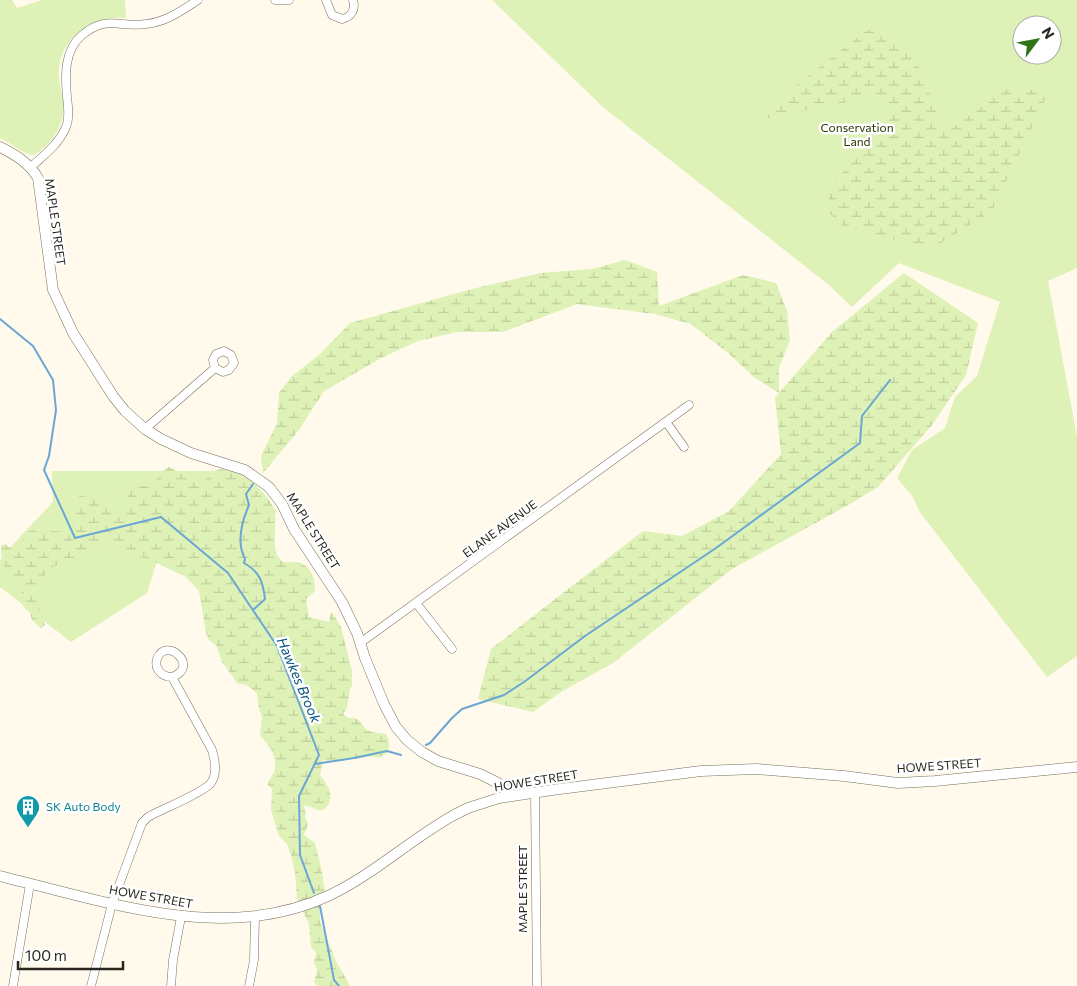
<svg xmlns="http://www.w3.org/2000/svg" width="1077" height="986" font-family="Commissioner,sans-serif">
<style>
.green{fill:#def1b6;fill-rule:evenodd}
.wetland{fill:url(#wetland-marsh)}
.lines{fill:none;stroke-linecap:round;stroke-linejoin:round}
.stream{stroke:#6aa6d6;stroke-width:2}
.minor-casing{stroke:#756f5f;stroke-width:9}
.tertiary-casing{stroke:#756f5f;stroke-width:11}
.minor{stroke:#fff;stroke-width:8}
.tertiary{stroke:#fff;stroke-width:10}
.labels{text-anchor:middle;stroke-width:5;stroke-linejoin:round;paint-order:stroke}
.park-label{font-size:12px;fill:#2b3702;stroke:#fff}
.street-label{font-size:12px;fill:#292720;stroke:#fff}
.culture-label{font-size:12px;fill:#0d838f;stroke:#fff;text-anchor:start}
.water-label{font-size:14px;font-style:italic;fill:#08527f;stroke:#fff}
</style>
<defs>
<pattern id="wetland-marsh" width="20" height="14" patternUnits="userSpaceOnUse" patternTransform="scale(1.25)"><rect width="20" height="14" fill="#def1b6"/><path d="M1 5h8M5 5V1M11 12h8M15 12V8" fill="none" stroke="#becf9c"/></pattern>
</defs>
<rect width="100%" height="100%" fill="#fffaeb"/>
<path class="green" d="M 0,0 L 12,0 L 17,8 L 42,0 L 125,0 L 126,18 C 94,16 64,34 59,67 C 57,79 62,90 63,101 C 66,123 52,146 33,155 C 26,155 9,142 0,138 Z
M 492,0 L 1077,0 L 1077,268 L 1048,281 L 1077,437 L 1077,656 L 1047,677 L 919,511 L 913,497 L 897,478 L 912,450 L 945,428 L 955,397 L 977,376 L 1000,302 L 899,263 L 852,307 L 829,285 L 604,108 ZM 1022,25 L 1052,25 L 1052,55 L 1022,55 Z
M 52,471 L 220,471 L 264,495 L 277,512 L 198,571 L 157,561 L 147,593 L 71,642 L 0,587 L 0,560 L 17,540 L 53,502 Z"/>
<path class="wetland" d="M 867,30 L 887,31 L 916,60 L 945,133 L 1011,86 L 1048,93 L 992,211 L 936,246 L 906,243 L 843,226 L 826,210 L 833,184 L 898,110 L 871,97 L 750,122 Z
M 625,260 L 657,272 L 659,306 L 743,275 L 776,283 L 787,311 L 790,340 L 779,368 L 779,393 L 832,332 L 904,273 L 978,323 L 966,375 L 932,425 L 878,487 L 843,508 L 732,569 L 613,663 L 561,692 L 533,712 L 478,699 L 491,649 L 643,531 L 682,536 L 729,511 L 781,454 L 775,398 L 779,393 L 755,378 L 728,353 L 691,324 L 655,314 L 577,304 L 503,332 L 457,332 L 418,341 L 383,357 L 324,391 L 299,430 L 263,473 L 261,456 L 277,423 L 279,393 L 291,377 L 321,353 L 350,323 L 472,289 L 541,273 L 592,269 Z
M 169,467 C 186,473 184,483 204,481 C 207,478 210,473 215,471 C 235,462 269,492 274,510 C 279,526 269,545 280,559 C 285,565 291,561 297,562 C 310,564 318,581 314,592 L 306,599 L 309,617 L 329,622 L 331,612 L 334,615 L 341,627 L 352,671 L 352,686 L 350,689 L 347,708 L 343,714 L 348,718 C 363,717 360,726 369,731 C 373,733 381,733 386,734 C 391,742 391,754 380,757 C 376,758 372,756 368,757 C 360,758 351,760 344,758 C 336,764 332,761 323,760 L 320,775 C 329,786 337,800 323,810 C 315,811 311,805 304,806 L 306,814 L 305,817 L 308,824 L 304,835 L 315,843 L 322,872 L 325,892 L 320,906 L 320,921 L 323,930 L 336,961 L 350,986 L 317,986 L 314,982 L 317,970 L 314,962 L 316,952 L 311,947 L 309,924 L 297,898 L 295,873 L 291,855 L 287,844 L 279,836 L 271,810 L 272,789 L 268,785 C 269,779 273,776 275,769 C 277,755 269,745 260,736 L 262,716 L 259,709 L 257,693 C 251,689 246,682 238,684 L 222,662 L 216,645 L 209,640 L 206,633 L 199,591 L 186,577 L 146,558 L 125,556 L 105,544 L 89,555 L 77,557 L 52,567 L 43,577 L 38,585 L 38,601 L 45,625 L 41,628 L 32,620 L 30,612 C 20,607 20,599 23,589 C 7,575 1,568 1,546 L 5,544 L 9,547 L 16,547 L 26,536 L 27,532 C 40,527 54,533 68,531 L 76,517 L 79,496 C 98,495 104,513 129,509 L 132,505 L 130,499 L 122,489 C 128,483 139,488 148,485 C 158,482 158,473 169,467 Z"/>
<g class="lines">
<path class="stream" d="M 0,319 L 33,346 L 53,380 L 56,410 L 49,456 L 44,470 L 75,538 L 161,517 L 228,573 L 277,646 L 319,755 L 299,796 L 300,855 L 314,893
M 253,484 L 246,494 L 249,505 C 242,521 236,542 245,559 L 244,563 C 260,572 263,582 265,599 L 253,610
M 426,745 L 430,743 L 452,718 L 462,709 L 504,695 L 524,682 L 585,636 L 716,548 L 860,443 L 862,416 L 890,380
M 315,764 L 354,758 L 387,751 L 401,755
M 320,906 L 334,980 L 339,986"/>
<g class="minor-casing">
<path id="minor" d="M 275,0 L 289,0
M 326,0 L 332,15 L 342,19 C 351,17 356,10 353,0
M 31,167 C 44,155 59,144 66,127 C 70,117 68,107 67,97 C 65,76 64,51 81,36 C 106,14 119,28 146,24 C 166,22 181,11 198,0
M 666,422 L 684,447
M 145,429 L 215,368 L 223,372 L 229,370 L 234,363 L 231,355 L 224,351 L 216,354 L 213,360 L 215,368
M 416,603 L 452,649
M 360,643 L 689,405
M 535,793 L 537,986
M 13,986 L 30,884
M 91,986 L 112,904 L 142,823 L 148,817 C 162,809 201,794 210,784 C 218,775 215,760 212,750 L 172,677 C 201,667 166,635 157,659 C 154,669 162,677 172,677
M 171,986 L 173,960 L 181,917
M 249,986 L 254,960 L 255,916"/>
</g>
<g class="tertiary-casing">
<path id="tertiary" d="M 0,147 C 16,155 29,163 38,178 L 53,290 L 73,333 L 113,396 L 125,411 L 145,429 L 161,439 L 191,453 L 245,470 L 269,487 L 282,504 L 294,529 L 342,602 L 357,633 L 365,658 L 384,704 L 396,727 L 407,740 L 422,752 L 438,761 L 480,774 L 498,783 L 513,796
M 0,876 C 18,881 37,885 55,890 C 145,913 242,937 330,895 C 374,874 411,839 454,815 L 468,808 L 499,798 L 552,790 L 701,771 L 756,769 L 844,776 L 898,783 L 935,781 L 1077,767"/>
</g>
<use href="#minor" class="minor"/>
<use href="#tertiary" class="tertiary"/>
</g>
<defs>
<g id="building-pin" transform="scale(1.25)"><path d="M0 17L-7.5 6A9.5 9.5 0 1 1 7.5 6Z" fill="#0f9aa8" stroke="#fff"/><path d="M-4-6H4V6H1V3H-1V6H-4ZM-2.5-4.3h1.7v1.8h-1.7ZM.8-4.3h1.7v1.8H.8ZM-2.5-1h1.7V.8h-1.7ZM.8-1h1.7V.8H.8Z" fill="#fff"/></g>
</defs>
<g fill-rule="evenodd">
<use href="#building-pin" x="28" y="807"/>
</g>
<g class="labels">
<g class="park-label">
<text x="857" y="132">Conservation<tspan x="857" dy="14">Land</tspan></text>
</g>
<g class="street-label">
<text transform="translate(55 222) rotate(82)" y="4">MAPLE STREET</text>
<text transform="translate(500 529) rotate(-36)" y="4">ELANE AVENUE</text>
<text transform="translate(313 531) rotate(58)" y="4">MAPLE STREET</text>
<text transform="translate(939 766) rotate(-4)" y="4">HOWE STREET</text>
<text transform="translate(536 781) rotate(-9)" y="4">HOWE STREET</text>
<text transform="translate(523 889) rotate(-90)" y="4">MAPLE STREET</text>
<text transform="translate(151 897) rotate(10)" y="4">HOWE STREET</text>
</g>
<g class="culture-label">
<text x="46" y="811">SK Auto Body</text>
</g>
<g class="water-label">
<text transform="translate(299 680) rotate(67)" y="5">Hawkes Brook</text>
</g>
</g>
<g transform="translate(1037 40) rotate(58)"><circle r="24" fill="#ffffff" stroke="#a9a9a6"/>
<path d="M0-4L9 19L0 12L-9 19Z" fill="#2f7415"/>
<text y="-8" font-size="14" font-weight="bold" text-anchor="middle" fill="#292720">N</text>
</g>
<path d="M18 961v8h105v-8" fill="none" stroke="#292720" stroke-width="2.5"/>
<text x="25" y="961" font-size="15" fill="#292720" stroke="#ffffff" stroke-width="4" paint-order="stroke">100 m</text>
</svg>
